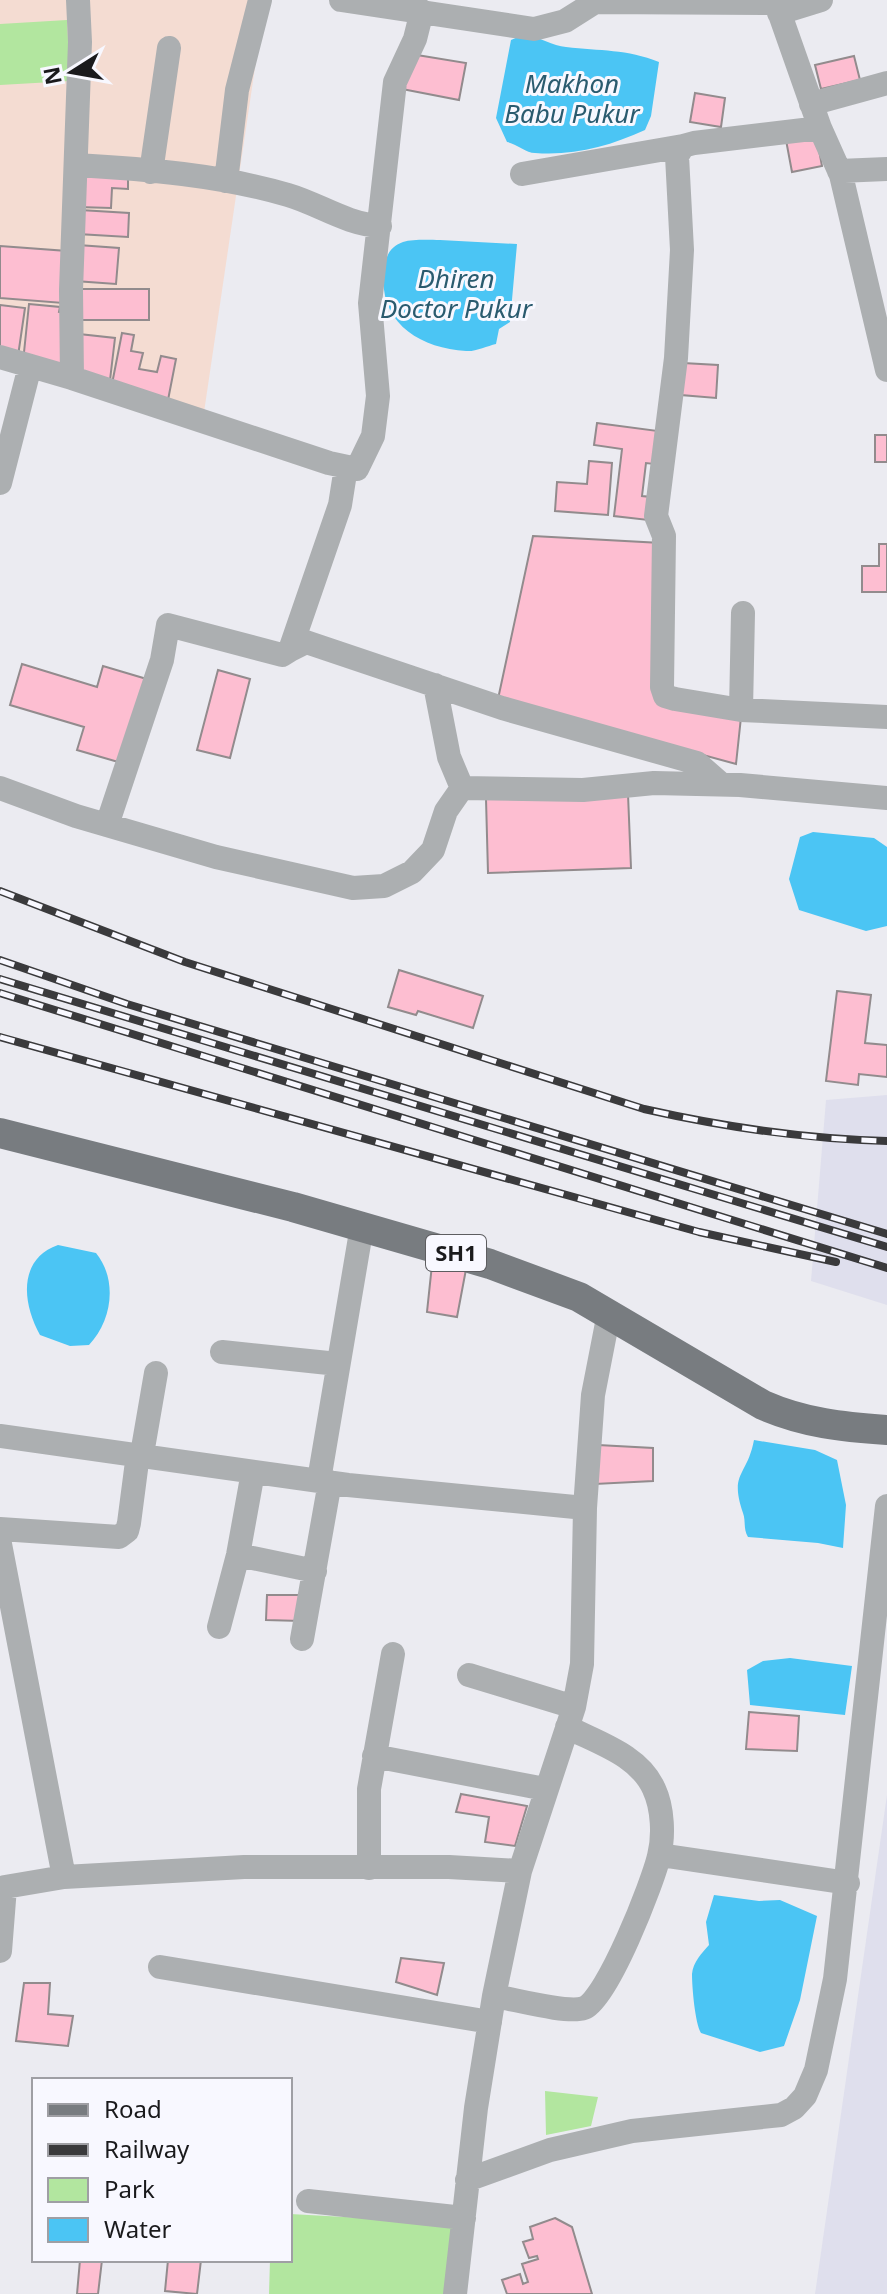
<svg xmlns="http://www.w3.org/2000/svg" width="887" height="2294" font-family="'Noto Sans',sans-serif">
<style>
.commercial{fill:#f4dcd2}
.built{fill:#dfdfed}
.green{fill:#b2e69f}
.water{fill:#4bc5f4}
.building{fill:#fdbed1;stroke:#928b8d;stroke-width:2}
.lines{fill:none;stroke-linecap:round;stroke-linejoin:round}
.minor{stroke:#acafb1;stroke-width:24}
.major{stroke:#787c80;stroke-width:30}
.rail-casing{stroke:#3a3a3c;stroke-width:8}
.rail{stroke:#f8f8ff;stroke-width:5;stroke-dasharray:15;stroke-linecap:butt}
.labels{text-anchor:middle;stroke-width:6;stroke-linejoin:round;paint-order:stroke}
.shield{fill:#f8f8ff;stroke:#5d5d60;stroke-width:2}
.shield-label{font-size:22px;font-weight:bold;fill:#1a1a1c}
.water-label{font-size:26px;font-style:italic;fill:#2a5b6f;stroke:#f8f8ff}
</style>
<rect width="100%" height="100%" fill="#ebebf1"/>
<path class="commercial" d="M 0,0 L 265,0 L 203,419 L 0,356 Z"/>
<path class="built" d="M 887,1095 L 887,1305 L 811,1281 L 826,1100 Z
M 887,1795 L 887,2294 L 815,2294 Z"/>
<path class="green" d="M 67,20 L 70,81 L 0,85 L 0,24 Z
M 545,2091 L 598,2097 L 591,2126 L 546,2135 Z
M 290,2214 L 455,2223 L 449,2294 L 269,2294 L 270,2260 L 290,2260 Z"/>
<path class="water" d="M 525,34 C 539,37 553,46 566,47 C 600,51 627,49 659,62 L 651,116 L 645,130 C 610,146 574,156 535,153 C 526,153 517,144 507,142 L 496,118 L 511,40 Z
M 440,240 L 517,244 L 510,322 L 499,329 L 496,344 C 487,346 475,352 466,351 C 419,348 378,322 384,271 C 385,258 389,247 403,242 C 413,239 429,240 440,240 Z
M 813,832 L 874,838 L 887,847 L 887,926 L 866,931 L 799,910 L 789,879 L 800,837 Z
M 58,1245 L 96,1253 C 118,1280 112,1321 89,1345 L 70,1346 L 40,1335 C 22,1303 18,1259 58,1245 Z
M 754,1440 L 815,1450 L 837,1460 L 846,1505 L 843,1548 L 818,1543 L 748,1537 C 743,1529 746,1521 743,1513 C 729,1472 747,1477 754,1440 Z
M 790,1658 L 852,1666 L 845,1715 L 750,1705 L 747,1670 L 763,1661 Z
M 714,1895 L 759,1901 L 780,1900 L 817,1916 L 800,2000 L 784,2046 L 760,2052 L 701,2033 C 695,2023 692,1987 692,1974 C 693,1962 702,1953 709,1945 L 706,1922 Z"/>
<path class="building" d="M 417,55 L 466,63 L 459,100 L 402,89 Z
M 854,56 L 860,80 L 821,89 L 815,65 Z
M 695,93 L 725,98 L 721,127 L 690,122 Z
M 816,134 L 822,166 L 792,172 L 786,140 Z
M 80,170 L 128,172 L 128,189 L 112,188 L 111,208 L 78,207 Z
M 80,210 L 129,213 L 128,237 L 78,234 Z
M 78,245 L 119,248 L 116,284 L 75,281 Z
M 0,246 L 67,251 L 63,303 L 0,298 Z
M 75,289 L 149,289 L 149,320 L 76,320 Z
M 29,304 L 60,307 L 59,312 L 66,313 L 61,366 L 23,362 Z
M 0,305 L 25,308 L 18,356 L 0,352 Z
M 122,333 L 134,335 L 131,351 L 143,353 L 139,369 L 157,372 L 161,356 L 176,359 L 168,400 L 111,389 Z
M 79,334 L 115,338 L 110,380 L 77,373 Z
M 683,363 L 718,365 L 716,398 L 681,395 Z
M 597,423 L 658,431 L 654,464 L 646,463 L 642,496 L 651,497 L 648,520 L 614,516 L 622,449 L 594,445 Z
M 875,435 L 887,435 L 887,462 L 875,462 Z
M 589,461 L 612,463 L 608,515 L 555,511 L 557,482 L 587,484 Z
M 533,536 L 661,543 L 658,702 L 741,717 L 736,764 L 498,699 Z
M 879,544 L 887,544 L 887,592 L 862,592 L 862,566 L 879,566 Z
M 22,664 L 97,687 L 103,666 L 150,680 L 125,764 L 77,750 L 84,727 L 10,705 Z
M 218,670 L 250,679 L 230,758 L 197,750 Z
M 628,794 L 631,868 L 488,873 L 486,799 Z
M 399,970 L 483,996 L 473,1028 L 418,1011 L 416,1015 L 388,1007 Z
M 837,991 L 871,995 L 865,1043 L 887,1045 L 887,1077 L 859,1074 L 858,1085 L 826,1081 Z
M 433,1255 L 467,1264 L 457,1317 L 427,1312 Z
M 598,1445 L 653,1448 L 653,1481 L 595,1484 Z
M 267,1595 L 304,1595 L 301,1621 L 266,1620 Z
M 749,1712 L 799,1716 L 797,1751 L 746,1749 Z
M 461,1794 L 527,1806 L 515,1846 L 485,1842 L 489,1817 L 456,1812 Z
M 401,1958 L 444,1963 L 437,1995 L 396,1982 Z
M 24,1983 L 50,1983 L 48,2014 L 73,2016 L 68,2046 L 16,2041 Z
M 555,2218 L 572,2227 L 592,2294 L 507,2294 L 502,2280 L 520,2274 L 523,2284 L 528,2282 L 522,2264 L 538,2259 L 537,2256 L 529,2258 L 523,2242 L 533,2239 L 530,2227 Z
M 80,2260 L 102,2260 L 98,2294 L 77,2294 Z
M 168,2260 L 201,2260 L 197,2294 L 165,2291 Z"/>
<g class="lines">
<path class="minor" d="M 78,0 L 80,42 L 71,290 L 72,378 L 329,463 L 357,469 L 373,436 L 378,396 L 370,303 L 395,82 L 415,39 L 422,11
M 341,0 L 534,29 L 565,21 L 595,2 L 776,3 L 820,128 L 841,175 L 887,370
M 779,13 L 821,0
M 811,104 L 887,83
M 820,128 L 694,143 L 683,146 L 677,156 L 682,250 L 676,358 L 656,516 L 664,536 L 662,687 L 665,696 L 675,699 L 741,710 L 887,717
M 76,165 C 146,169 220,175 288,195 C 319,204 346,224 380,226
M 839,171 L 887,169
M 151,172 L 169,48
M 522,174 L 683,146
M 226,181 L 237,90 L 260,0
M 0,357 L 72,378
M 346,467 L 340,505 L 290,650 L 306,642 L 502,708 L 697,763 L 721,784
M 0,483 L 30,366
M 435,685 L 449,757 L 462,788
M 741,710 L 743,613
M 0,788 L 76,816 L 216,857 L 353,888 L 384,886 L 412,872 L 433,850 L 446,811 L 462,788 L 583,790 L 654,783 L 740,785 L 887,798
M 107,825 L 162,660 L 168,625 L 282,655 L 290,650
M 222,1352 L 338,1364
M 0,1436 L 348,1485 L 585,1508
M 142,1454 L 156,1373
M 319,1480 L 362,1226
M 0,1529 L 119,1537 L 127,1531 L 129,1523 L 138,1454
M 0,1544 L 64,1877 L 5,1887 L 0,1951
M 238,1555 L 315,1571
M 219,1627 L 238,1555 L 253,1472
M 302,1639 L 330,1482
M 469,1675 L 574,1707
M 374,1756 L 545,1789
M 660,1855 L 848,1883
M 369,1868 L 369,1789 L 393,1654
M 64,1877 L 244,1867 L 449,1867 L 520,1871
M 160,1967 L 490,2022
M 494,1996 C 514,1999 567,2014 584,2008 C 607,2000 653,1882 659,1856 C 664,1837 663,1808 654,1789 C 639,1755 598,1743 567,1727
M 467,2180 L 550,2150 L 632,2131 L 781,2115 L 794,2108 L 805,2096 L 816,2070 L 835,1979 L 887,1506
M 308,2201 L 464,2218
M 455,2294 L 476,2108 L 494,1996 L 520,1871 L 574,1707 L 582,1664 L 585,1508 L 593,1395 L 609,1313"/>
<path class="major" d="M 0,1133 L 293,1207 L 490,1264 L 579,1297 L 763,1405 C 804,1423 843,1427 887,1430"/>
<g class="rail-casing">
<path id="rail" d="M 0,891 L 185,962 L 644,1109 C 724,1127 805,1139 887,1141
M 0,960 L 127,1004 L 887,1234
M 0,979 L 887,1247
M 0,993 L 887,1268
M 0,1037 L 699,1232 L 836,1262"/>
</g>
<use href="#rail" class="rail"/>
</g>
<g class="labels">
<rect class="shield" x="426" y="1235" width="60" height="36" rx="6"/>
<g class="shield-label">
<text x="456" y="1261">SH1</text>
</g>
<g class="water-label">
<text x="572" y="93">Makhon<tspan x="572" dy="30">Babu Pukur</tspan></text>
<text x="456" y="288">Dhiren<tspan x="456" dy="30">Doctor Pukur</tspan></text>
</g>
</g>
<rect x="32" y="2078" width="260" height="184" fill="#f8f8ff" stroke="#9f9fa4" stroke-width="2"/>
<rect x="48" y="2104" width="40" height="12" fill="#787c80" stroke="#9f9fa4" stroke-width="2"/>
<text x="104" y="2118" font-size="24" fill="#1a1a1c">Road</text>
<rect x="48" y="2144" width="40" height="12" fill="#3a3a3c" stroke="#9f9fa4" stroke-width="2"/>
<text x="104" y="2158" font-size="24" fill="#1a1a1c">Railway</text>
<rect x="48" y="2178" width="40" height="24" fill="#b2e69f" stroke="#9f9fa4" stroke-width="2"/>
<text x="104" y="2198" font-size="24" fill="#1a1a1c">Park</text>
<rect x="48" y="2218" width="40" height="24" fill="#4bc5f4" stroke="#9f9fa4" stroke-width="2"/>
<text x="104" y="2238" font-size="24" fill="#1a1a1c">Water</text>
<g transform="translate(72 72) rotate(259)" stroke="#f8f8ff" stroke-width="6" paint-order="stroke">
<path d="M0-6L14 30L0 20L-14 30Z" fill="#1a1a1c"/>
<text y="-12" font-size="22" font-weight="bold" text-anchor="middle" fill="#1a1a1c">N</text>
</g>
</svg>
